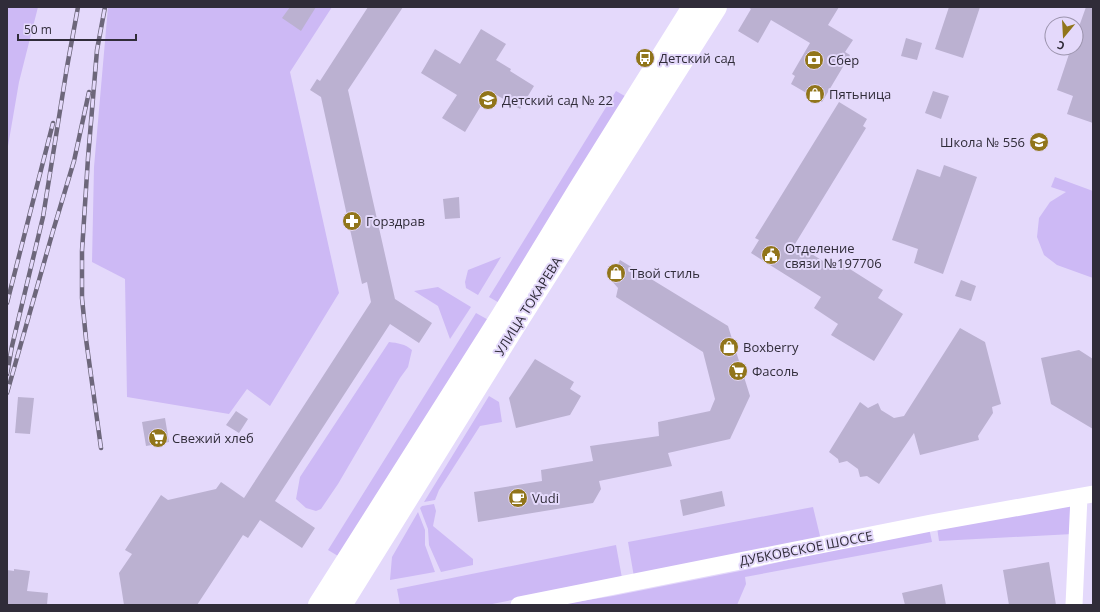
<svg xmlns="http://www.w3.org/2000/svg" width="1100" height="612" font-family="'Open Sans',sans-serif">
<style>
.green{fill:#cdb9f5}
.building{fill:#bbb1d1}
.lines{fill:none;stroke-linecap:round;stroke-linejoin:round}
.minor{stroke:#fff;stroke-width:17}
.secondary{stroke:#fff;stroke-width:22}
.rail-casing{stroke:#6d677b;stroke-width:4.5}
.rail{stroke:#e4d9fb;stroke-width:3;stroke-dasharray:9;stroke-linecap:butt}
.labels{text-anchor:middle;stroke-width:4;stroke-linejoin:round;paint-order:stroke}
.poi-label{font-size:13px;fill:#302c39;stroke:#e4d9fb;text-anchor:start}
.street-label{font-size:13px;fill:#302c39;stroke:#e4d9fb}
</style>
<rect width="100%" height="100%" fill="#e4d9fb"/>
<path class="green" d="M 9,7 L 38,7 L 19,82 L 7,152 L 7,10 Z
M 108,7 L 332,7 L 290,72 L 339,293 L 270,406 L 247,389 L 229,414 L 127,397 L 125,279 L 92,262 L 94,167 Z
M 616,91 L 630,99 L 503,305 L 489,297 Z
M 1055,177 L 1093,191 L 1093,278 L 1057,265 L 1044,255 L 1037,237 L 1039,218 L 1050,202 L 1066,192 L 1051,187 Z
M 501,257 L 478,295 L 466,288 L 465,282 L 468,270 Z
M 438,287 L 471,307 L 450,339 L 438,306 L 414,291 Z
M 476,313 L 492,322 L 343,559 L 328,550 Z
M 389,342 C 398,343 405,344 412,350 L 408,367 L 400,378 L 338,484 L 321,509 L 316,511 L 306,508 L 296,499 L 300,477 Z
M 489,396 L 499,402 L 502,422 L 480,426 L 439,490 L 435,500 L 424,502 Z
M 1073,502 L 1073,534 L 939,541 L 937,527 Z
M 434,504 L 436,511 L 433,526 L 473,559 L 473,565 L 441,572 L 429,545 L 428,529 L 420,508 L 422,506 Z
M 813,507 L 821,540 L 634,577 L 628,542 Z
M 418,512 L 425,530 L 425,545 L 435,572 L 390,580 L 392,557 Z
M 929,528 L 932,542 L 745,577 L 746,584 L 737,605 L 557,605 L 613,596 L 745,570 Z
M 616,545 L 622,578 L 487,605 L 400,605 L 397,589 Z"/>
<path class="building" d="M 290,7 L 316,7 L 301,31 L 282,18 Z
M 368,7 L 403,7 L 348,90 L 395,299 L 432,323 L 419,343 L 390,324 L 275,501 L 315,528 L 302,548 L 260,520 L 248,538 L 243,535 L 197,605 L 124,605 L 119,573 L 132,554 L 125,550 L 161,495 L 168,500 L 216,489 L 221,482 L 244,498 L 371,302 L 367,282 L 362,284 L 321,97 L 310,90 L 317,79 L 320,81 Z
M 748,7 L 839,7 L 828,25 L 853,40 L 845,52 L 850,55 L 822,102 L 791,84 L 795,76 L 792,74 L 810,43 L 771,20 L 758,43 L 738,31 L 751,9 Z
M 949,7 L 980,7 L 963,58 L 935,49 Z
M 1086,7 L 1093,7 L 1093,123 L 1067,114 L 1073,96 L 1057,90 L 1071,48 L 1076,48 L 1076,35 Z
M 481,29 L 506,44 L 496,60 L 511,69 L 510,71 L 534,86 L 520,109 L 490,91 L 465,132 L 442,118 L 457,95 L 421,73 L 435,49 L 460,64 Z
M 906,38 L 922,43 L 917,60 L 901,56 Z
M 933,91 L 949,96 L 941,119 L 925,113 Z
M 839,102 L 867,119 L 863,126 L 866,128 L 795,244 L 838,270 L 842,264 L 883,290 L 878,298 L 903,314 L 874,361 L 831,335 L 838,324 L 814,308 L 821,297 L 751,253 L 759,240 L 755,238 Z
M 944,165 L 977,177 L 943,274 L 914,263 L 918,249 L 892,240 L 917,169 L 940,177 Z
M 459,197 L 460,218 L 445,219 L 443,199 Z
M 620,260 L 728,326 L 750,396 L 730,439 L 668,453 L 672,466 L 599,481 L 601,489 L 593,503 L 478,522 L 474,492 L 542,481 L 541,470 L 593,461 L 590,446 L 659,436 L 658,422 L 710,411 L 715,399 L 703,352 L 616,297 L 618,288 L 610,279 Z
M 961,280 L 976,286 L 971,301 L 955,296 Z
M 960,328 L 985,342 L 1001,404 L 992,407 L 993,413 L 978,436 L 979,440 L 920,455 L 914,433 L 879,484 L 867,476 L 860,477 L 858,469 L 847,461 L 839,463 L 838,459 L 829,452 L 860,402 L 868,408 L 878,403 L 881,410 L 894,418 L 904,416 Z
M 1079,350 L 1093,359 L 1093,429 L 1051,404 L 1041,358 Z
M 535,359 L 574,382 L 570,389 L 581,396 L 570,415 L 516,428 L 509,398 Z
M 18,397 L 34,398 L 30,434 L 15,433 Z
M 236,411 L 248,419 L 239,433 L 226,425 Z
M 165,418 L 169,442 L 146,446 L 142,422 Z
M 722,491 L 725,506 L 683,516 L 680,500 Z
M 1049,562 L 1056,605 L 1009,605 L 1003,570 Z
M 14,569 L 30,571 L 27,591 L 48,593 L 47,605 L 7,605 L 7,570 L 14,571 Z
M 942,584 L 946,605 L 905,605 L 902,593 Z"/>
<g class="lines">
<path class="minor" d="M 519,605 L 931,523 L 1093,494
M 1074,605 L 1079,497"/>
<path class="secondary" d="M 319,605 L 502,316 L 580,188 L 693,7
M 341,605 L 515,325 L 716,7"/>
<g class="rail-casing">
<path id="rail" d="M 7,303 L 53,123
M 7,374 L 12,346 L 43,217 L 67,67 L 78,7
M 7,393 L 53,231 L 74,161 L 89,92
M 101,448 L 86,339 L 82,298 L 82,251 L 88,158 L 97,50 L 105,7"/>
</g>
<use href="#rail" class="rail"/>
</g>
<defs>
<g id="bus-disc" transform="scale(1)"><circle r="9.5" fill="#91751a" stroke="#e4d9fb"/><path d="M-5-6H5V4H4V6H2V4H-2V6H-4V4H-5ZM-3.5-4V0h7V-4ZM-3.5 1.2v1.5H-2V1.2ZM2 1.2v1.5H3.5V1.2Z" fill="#fff"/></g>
<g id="bank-disc" transform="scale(1)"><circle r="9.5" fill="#91751a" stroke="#e4d9fb"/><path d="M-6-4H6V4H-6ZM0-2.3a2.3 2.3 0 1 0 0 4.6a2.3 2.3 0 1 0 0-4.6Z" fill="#fff"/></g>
<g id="shop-disc" transform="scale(1)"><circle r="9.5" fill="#91751a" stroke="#e4d9fb"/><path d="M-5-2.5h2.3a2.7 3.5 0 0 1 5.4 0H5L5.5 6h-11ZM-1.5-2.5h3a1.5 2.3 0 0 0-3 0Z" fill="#fff"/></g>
<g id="school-disc" transform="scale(1)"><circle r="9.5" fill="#91751a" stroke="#e4d9fb"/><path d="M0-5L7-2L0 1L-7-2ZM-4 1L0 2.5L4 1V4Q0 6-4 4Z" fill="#fff"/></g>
<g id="pharmacy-disc" transform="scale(1)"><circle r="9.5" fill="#91751a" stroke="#e4d9fb"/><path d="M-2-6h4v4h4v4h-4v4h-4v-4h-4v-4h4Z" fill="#fff"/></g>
<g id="civic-disc" transform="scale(1)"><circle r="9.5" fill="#91751a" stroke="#e4d9fb"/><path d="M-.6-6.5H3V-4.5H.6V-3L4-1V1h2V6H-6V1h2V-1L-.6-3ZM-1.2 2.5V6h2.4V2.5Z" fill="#fff"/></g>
<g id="supermarket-disc" transform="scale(1)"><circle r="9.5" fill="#91751a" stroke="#e4d9fb"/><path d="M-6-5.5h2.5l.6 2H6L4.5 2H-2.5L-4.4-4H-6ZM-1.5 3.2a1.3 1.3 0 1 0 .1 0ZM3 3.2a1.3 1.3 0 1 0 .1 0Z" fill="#fff"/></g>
<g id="cafe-disc" transform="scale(1)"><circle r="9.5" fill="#91751a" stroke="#e4d9fb"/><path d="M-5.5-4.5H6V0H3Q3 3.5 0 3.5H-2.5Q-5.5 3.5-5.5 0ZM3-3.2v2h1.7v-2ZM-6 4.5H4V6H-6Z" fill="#fff"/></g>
</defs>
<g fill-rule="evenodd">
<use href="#bus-disc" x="645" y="58"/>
<use href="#bank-disc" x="814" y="60"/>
<use href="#shop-disc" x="815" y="94"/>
<use href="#school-disc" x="488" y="100"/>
<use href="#school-disc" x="1039" y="142"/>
<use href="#pharmacy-disc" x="352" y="221"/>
<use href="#civic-disc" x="771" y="255"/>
<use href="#shop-disc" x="616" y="273"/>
<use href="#shop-disc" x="729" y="347"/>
<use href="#supermarket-disc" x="738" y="371"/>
<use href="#supermarket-disc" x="158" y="438"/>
<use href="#cafe-disc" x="518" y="498"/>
</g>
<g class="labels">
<g class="poi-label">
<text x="659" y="63">Детский сад</text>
<text x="828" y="65">Сбер</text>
<text x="829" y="99">Пятьница</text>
<text x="502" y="105">Детский сад № 22</text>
<text x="1025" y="147" text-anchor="end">Школа № 556</text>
<text x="366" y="226">Горздрав</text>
<text x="785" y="253">Отделение<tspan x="785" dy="15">связи №197706</tspan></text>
<text x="630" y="278">Твой стиль</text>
<text x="743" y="352">Boxberry</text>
<text x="752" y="376">Фасоль</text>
<text x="172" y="443">Свежий хлеб</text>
<text x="532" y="503">Vudi</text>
</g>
<g class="street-label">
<text transform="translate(528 306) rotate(-58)" y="5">УЛИЦА ТОКАРЕВА</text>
<text transform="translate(806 548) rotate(-11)" y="5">ДУБКОВСКОЕ ШОССЕ</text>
</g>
</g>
<rect width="1100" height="612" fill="none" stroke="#302c39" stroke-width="16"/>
<g transform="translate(1064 36) rotate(198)"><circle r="19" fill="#e4d9fb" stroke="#9c94ad"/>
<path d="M0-3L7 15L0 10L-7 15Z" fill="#91751a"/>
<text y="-6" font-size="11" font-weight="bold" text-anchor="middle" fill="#302c39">С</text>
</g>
<path d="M18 34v6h118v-6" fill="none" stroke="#302c39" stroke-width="2"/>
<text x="24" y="34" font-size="12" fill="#302c39" stroke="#e4d9fb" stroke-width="3" paint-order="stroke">50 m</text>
</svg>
